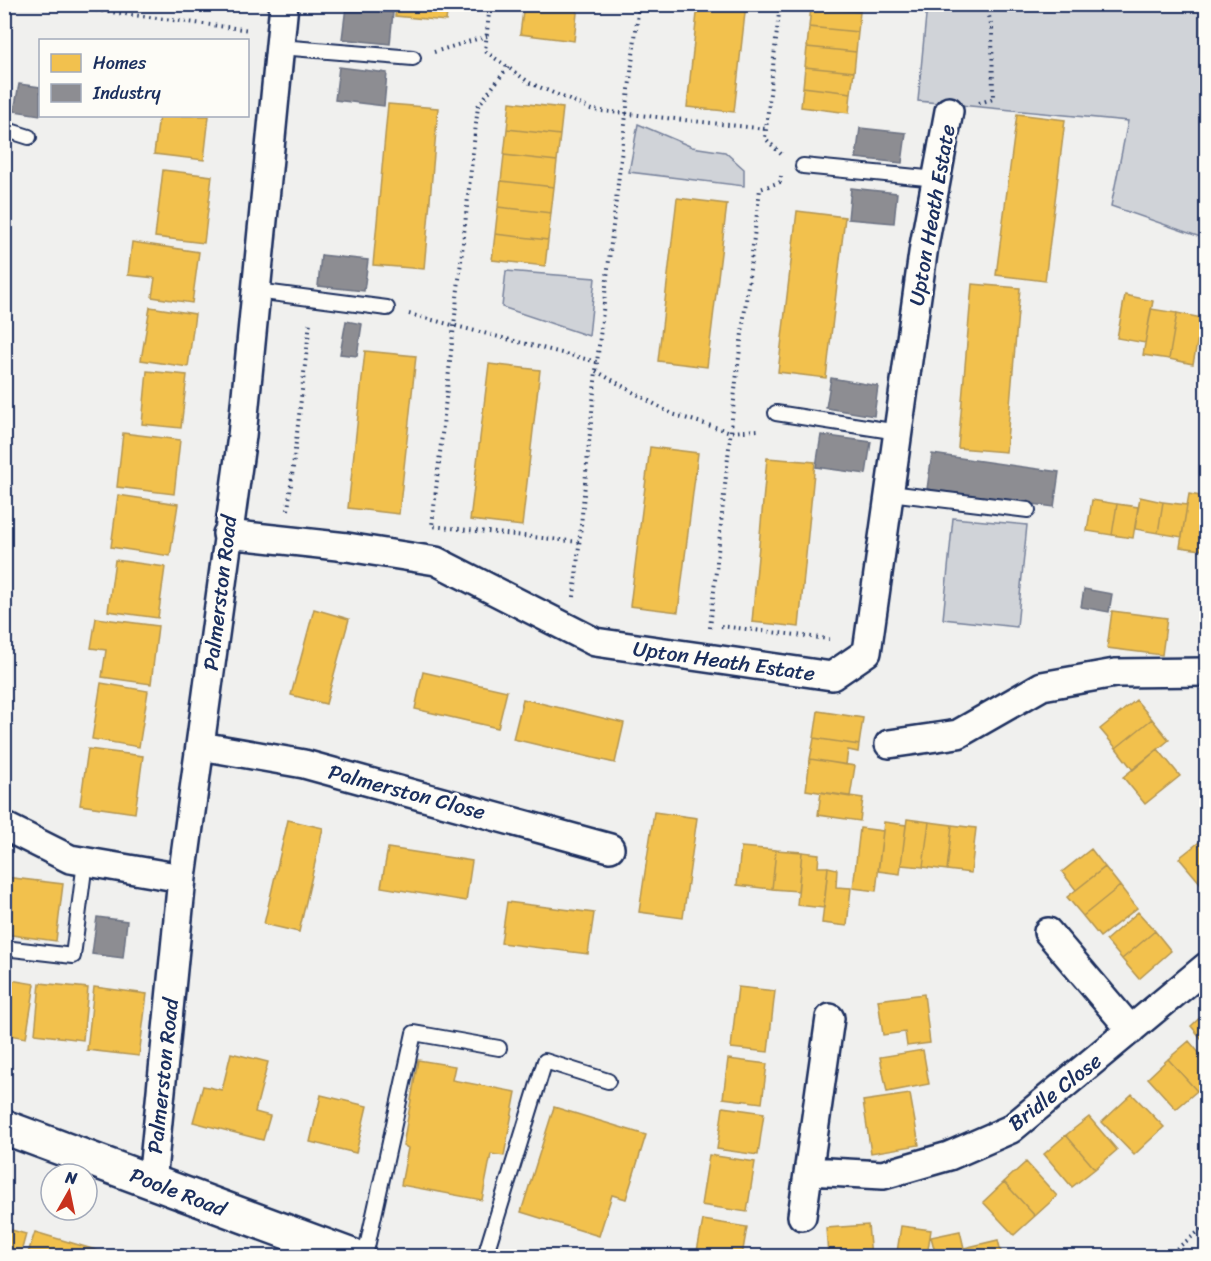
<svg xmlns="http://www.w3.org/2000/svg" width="1211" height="1261" font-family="Sriracha,sans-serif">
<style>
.green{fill:#d0d3d8;stroke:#76819b;stroke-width:1.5}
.homes{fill:#f2c14e;stroke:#b29553;stroke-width:1.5}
.industry{fill:#8d8d92;stroke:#6b7182;stroke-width:1.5}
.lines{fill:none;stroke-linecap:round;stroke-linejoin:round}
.service-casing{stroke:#1b2f5e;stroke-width:18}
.minor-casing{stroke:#1b2f5e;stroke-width:32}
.secondary-casing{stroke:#1b2f5e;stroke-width:38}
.path{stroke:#1b2f5e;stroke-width:4;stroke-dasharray:1.5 4.5;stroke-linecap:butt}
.service{stroke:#fdfcf7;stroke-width:14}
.minor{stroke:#fdfcf7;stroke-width:27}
.secondary{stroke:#fdfcf7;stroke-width:33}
.labels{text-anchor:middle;stroke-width:6;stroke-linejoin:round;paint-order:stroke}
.street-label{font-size:21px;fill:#1b2f5e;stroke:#fdfcf7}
</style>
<rect width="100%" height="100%" fill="#f0f0ee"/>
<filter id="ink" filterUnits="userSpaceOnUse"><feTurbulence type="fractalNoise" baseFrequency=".0167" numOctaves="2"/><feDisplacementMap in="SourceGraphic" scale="12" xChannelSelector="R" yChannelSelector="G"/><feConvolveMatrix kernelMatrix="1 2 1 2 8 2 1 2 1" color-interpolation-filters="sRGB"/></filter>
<g filter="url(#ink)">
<path class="green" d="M 927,5 L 1206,5 L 1206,239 L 1111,206 L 1128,121 L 918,101 Z
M 638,124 L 692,147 L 725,152 L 744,169 L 744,186 L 629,172 Z
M 506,271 L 595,278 L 589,336 L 502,307 Z
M 953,518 L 1027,525 L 1017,627 L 943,619 Z"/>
<path class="homes" d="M 397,4 L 448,4 L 446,21 L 395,16 Z
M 524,4 L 578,4 L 574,41 L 520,34 Z
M 698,4 L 746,4 L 734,112 L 687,107 Z
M 812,4 L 861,4 L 860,12 L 811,7 Z
M 811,7 L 860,12 L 858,32 L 809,27 Z
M 809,27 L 858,32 L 856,52 L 807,47 Z
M 807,47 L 856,52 L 854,72 L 805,67 Z
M 805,67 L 854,72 L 851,93 L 803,87 Z
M 803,87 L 851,93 L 849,113 L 801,107 Z
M 510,102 L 563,108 L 560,135 L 507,129 Z
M 388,104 L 438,108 L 424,269 L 373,265 Z
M 1017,114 L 1065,120 L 1045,281 L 996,275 Z
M 159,116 L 209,116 L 204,160 L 154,154 Z
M 507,129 L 560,135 L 557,161 L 504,155 Z
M 504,155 L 557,161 L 554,187 L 501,181 Z
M 163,170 L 212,176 L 204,243 L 155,237 Z
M 501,181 L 554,187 L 551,213 L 498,207 Z
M 677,198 L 727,204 L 707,367 L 658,361 Z
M 498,207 L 551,213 L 548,240 L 495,234 Z
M 797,211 L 845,217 L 826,378 L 778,372 Z
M 495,234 L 548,240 L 545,266 L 492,260 Z
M 132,242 L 199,252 L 192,303 L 152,297 L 155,278 L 128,275 Z
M 972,284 L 1020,288 L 1006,452 L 958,448 Z
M 1125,295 L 1153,301 L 1145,343 L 1117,338 Z
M 150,307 L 195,314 L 188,367 L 141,360 Z
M 1151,309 L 1177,313 L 1169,359 L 1143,355 Z
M 1177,313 L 1202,318 L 1193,364 L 1169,359 Z
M 365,351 L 416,356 L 399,514 L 348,508 Z
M 489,364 L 540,370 L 522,526 L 470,520 Z
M 147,371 L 187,375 L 181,428 L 142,424 Z
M 123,433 L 180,440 L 174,494 L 117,487 Z
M 650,447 L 698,453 L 678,612 L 630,606 Z
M 767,458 L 815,462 L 799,627 L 752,622 Z
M 1189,494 L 1206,497 L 1206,519 L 1201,550 L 1180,547 Z
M 118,495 L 178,504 L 170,556 L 111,547 Z
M 1140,497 L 1163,502 L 1158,533 L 1135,529 Z
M 1092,500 L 1117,504 L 1112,535 L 1087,531 Z
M 1163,502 L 1187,505 L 1182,537 L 1158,533 Z
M 1117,504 L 1138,507 L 1133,538 L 1112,535 Z
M 115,560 L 165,567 L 158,618 L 108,611 Z
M 314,609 L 349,619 L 326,704 L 291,695 Z
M 1112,611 L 1167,618 L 1162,655 L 1107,648 Z
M 96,618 L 158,626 L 151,684 L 102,677 L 106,650 L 91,648 Z
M 423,672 L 507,691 L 498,728 L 415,709 Z
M 101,683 L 148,691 L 139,747 L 92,739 Z
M 523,699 L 624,723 L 615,763 L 513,739 Z
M 1136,700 L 1152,719 L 1116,748 L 1100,729 Z
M 818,711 L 863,718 L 859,745 L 814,738 Z
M 1152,719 L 1169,740 L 1133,770 L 1116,748 Z
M 814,738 L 859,745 L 858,752 L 848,750 L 846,765 L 810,759 Z
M 88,749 L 143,756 L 135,813 L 80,805 Z
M 1158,749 L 1180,776 L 1145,804 L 1123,777 Z
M 810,759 L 855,766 L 850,797 L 806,790 Z
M 821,792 L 863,798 L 860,821 L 818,815 Z
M 654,812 L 697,818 L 683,918 L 639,912 Z
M 907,819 L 929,822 L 923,867 L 901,865 Z
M 288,820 L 323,828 L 299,932 L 264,924 Z
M 884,822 L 906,825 L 900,874 L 878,871 Z
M 929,822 L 952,825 L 947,870 L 923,867 Z
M 952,825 L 976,828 L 971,873 L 947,870 Z
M 860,828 L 883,831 L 876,891 L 853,888 Z
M 1203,839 L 1206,843 L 1206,890 L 1179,858 Z
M 741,847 L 776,850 L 772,889 L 737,885 Z
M 388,848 L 472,861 L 466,901 L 381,887 Z
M 1091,849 L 1105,867 L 1076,890 L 1062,872 Z
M 776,850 L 802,852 L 798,891 L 772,889 Z
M 802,852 L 819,854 L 818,867 L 828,867 L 824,908 L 797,905 Z
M 828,867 L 837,869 L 836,887 L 851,888 L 847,926 L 822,923 Z
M 1105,867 L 1120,886 L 1083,916 L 1067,897 Z
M 5,877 L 63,884 L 56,941 L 4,934 Z
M 1120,886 L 1137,908 L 1100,937 L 1083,916 Z
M 507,902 L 594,913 L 588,954 L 501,943 Z
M 1138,912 L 1155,931 L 1122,959 L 1106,940 Z
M 1155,931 L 1171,951 L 1139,979 L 1122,959 Z
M 4,979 L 35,984 L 26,1038 L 4,1034 Z
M 40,983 L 88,988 L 83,1040 L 35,1034 Z
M 94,987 L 147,994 L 139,1056 L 87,1050 Z
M 738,987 L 775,991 L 768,1052 L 731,1048 Z
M 924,994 L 930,1043 L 907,1046 L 905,1032 L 883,1035 L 878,1000 Z
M 1206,1012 L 1206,1044 L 1191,1026 Z
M 1189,1041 L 1206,1061 L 1206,1082 L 1197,1091 L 1168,1059 Z
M 923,1050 L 929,1084 L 887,1092 L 880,1057 Z
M 231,1053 L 268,1062 L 255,1112 L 270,1116 L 263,1140 L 193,1122 L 203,1086 L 222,1090 Z
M 728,1059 L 767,1064 L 762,1103 L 723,1098 Z
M 1168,1059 L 1197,1091 L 1176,1109 L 1148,1078 Z
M 418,1060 L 455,1066 L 452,1080 L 516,1092 L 504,1156 L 491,1154 L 482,1200 L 401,1185 L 408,1148 L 403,1145 Z
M 910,1094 L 919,1145 L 871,1153 L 863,1101 Z
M 1132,1094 L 1164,1127 L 1134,1155 L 1102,1122 Z
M 321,1095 L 367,1106 L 356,1153 L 310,1142 Z
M 554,1107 L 646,1135 L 626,1199 L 612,1195 L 599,1236 L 521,1212 Z
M 723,1107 L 764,1113 L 758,1155 L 717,1149 Z
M 1089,1117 L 1117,1150 L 1095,1169 L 1066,1135 Z
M 1066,1135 L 1095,1169 L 1072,1187 L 1044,1154 Z
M 709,1155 L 755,1162 L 747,1212 L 701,1205 Z
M 1026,1162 L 1057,1196 L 1035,1216 L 1004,1182 Z
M 1004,1182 L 1035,1216 L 1014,1235 L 983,1202 Z
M 703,1220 L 747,1227 L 742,1256 L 696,1256 Z
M 868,1225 L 871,1256 L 828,1256 L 826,1228 Z
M 901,1226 L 931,1230 L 927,1256 L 885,1256 L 885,1251 L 897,1252 Z
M 4,1228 L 26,1234 L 20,1256 L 4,1256 Z
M 960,1231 L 964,1248 L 998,1240 L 1002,1256 L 936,1256 L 931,1237 Z
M 35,1232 L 116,1256 L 27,1256 Z"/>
<path class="industry" d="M 346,7 L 393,12 L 390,44 L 342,39 Z
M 339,67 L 387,73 L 384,106 L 335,100 Z
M 19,84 L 40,87 L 40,115 L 14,111 Z
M 860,128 L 906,133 L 902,163 L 856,158 Z
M 851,188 L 897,193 L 894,223 L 848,219 Z
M 321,255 L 368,260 L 364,291 L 318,286 Z
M 346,321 L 362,324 L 357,356 L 340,354 Z
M 831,378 L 878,386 L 874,416 L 826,408 Z
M 821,435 L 871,442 L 866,474 L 816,467 Z
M 932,454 L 1059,472 L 1054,507 L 927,489 Z
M 1084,589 L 1112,594 L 1109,612 L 1081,607 Z
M 97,917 L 127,921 L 123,958 L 92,954 Z"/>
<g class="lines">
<g class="service-casing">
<path id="service" d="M 280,47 L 413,58
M 4,129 L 29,137
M 803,166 L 937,179
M 256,291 L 387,308
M 776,413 L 898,432
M 890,493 L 1028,510
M 4,948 L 73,956 L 85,862
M 365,1256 L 414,1033 L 499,1048
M 485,1256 L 545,1061 L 608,1081"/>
</g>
<g class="minor-casing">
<path id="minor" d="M 227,534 L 347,547 L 436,561 L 595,642 L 832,676 L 867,652 L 924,246 L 949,111
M 889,744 L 958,734 L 1042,686 L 1115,673 L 1206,672
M 201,746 L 304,764 L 610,848
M 4,826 L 70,859 L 182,878
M 1048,932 L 1131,1030
M 809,1171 L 883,1175 L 949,1156 L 1011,1129 L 1206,967
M 152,1182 L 182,878 L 242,436 L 284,4
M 802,1216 L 830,1018"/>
</g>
<g class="secondary-casing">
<path id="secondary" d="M 4,1127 L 352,1256"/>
</g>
<path class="path" d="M 48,4 L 250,30
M 490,4 L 485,51 L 530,83 L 593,110 L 766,129
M 780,4 L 765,138 L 782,155
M 434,52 L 487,36
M 508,67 L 478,106 L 432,526 L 579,542
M 979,103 L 993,99 L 992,28 L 986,4
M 409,314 L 597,362
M 596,371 L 672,414 L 731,432 L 758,430
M 288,510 L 310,322
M 574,597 L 596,371 L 639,4
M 721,626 L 829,639
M 710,628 L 736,381 L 760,189 L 780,182 L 781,176
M 1167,1256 L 1206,1226"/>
<use href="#service" class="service"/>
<use href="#minor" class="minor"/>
<use href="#secondary" class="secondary"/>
</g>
</g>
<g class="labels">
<g class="street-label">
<text transform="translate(932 215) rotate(-80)" y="7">Upton Heath Estate</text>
<text transform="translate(220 593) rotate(-83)" y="7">Palmerston Road</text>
<text transform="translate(724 661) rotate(8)" y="7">Upton Heath Estate</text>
<text transform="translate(407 792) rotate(15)" y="7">Palmerston Close</text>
<text transform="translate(163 1076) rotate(-84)" y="7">Palmerston Road</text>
<text transform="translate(1055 1092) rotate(-38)" y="7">Bridle Close</text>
<text transform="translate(178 1192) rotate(21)" y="7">Poole Road</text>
</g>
</g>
<rect width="1211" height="1261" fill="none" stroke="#fdfcf7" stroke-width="24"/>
<rect x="12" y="12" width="1187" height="1237" fill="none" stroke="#1b2f5e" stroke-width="2" filter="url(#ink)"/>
<rect x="39" y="39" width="210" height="78" fill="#fdfcf7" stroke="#a3aaba" stroke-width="1.5"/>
<rect x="51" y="54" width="30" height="18" fill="#f2c14e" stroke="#a3aaba" stroke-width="1.5"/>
<text x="93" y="69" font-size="18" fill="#1b2f5e">Homes</text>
<rect x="51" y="84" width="30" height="18" fill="#8d8d92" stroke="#a3aaba" stroke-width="1.5"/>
<text x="93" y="99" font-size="18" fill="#1b2f5e">Industry</text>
<g transform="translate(69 1192) rotate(9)"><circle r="28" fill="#fdfcf7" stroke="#a3aaba" stroke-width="1.5"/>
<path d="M0-4.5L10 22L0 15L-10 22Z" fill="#c8321e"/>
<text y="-9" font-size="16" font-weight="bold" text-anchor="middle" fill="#1b2f5e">N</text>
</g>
</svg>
